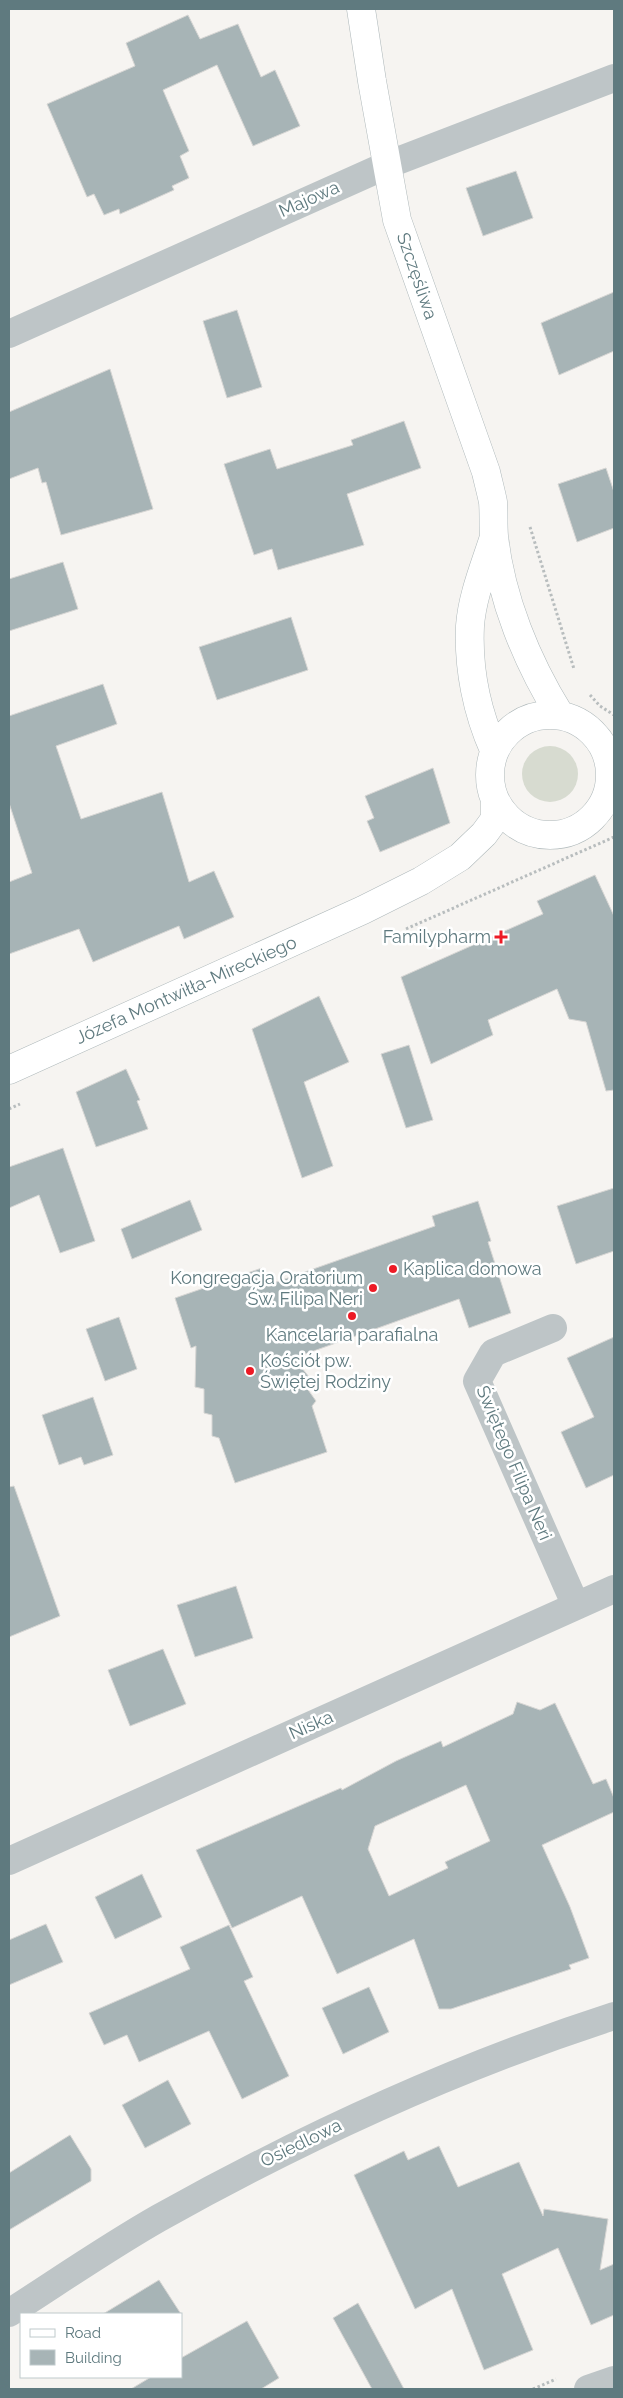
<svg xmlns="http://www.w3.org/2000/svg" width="623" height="2398" font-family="Raleway,sans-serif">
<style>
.green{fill:#d7dbd0}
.building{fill:#a7b4b6;stroke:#d7d6d4;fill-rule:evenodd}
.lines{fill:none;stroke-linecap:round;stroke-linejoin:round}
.secondary-casing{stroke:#aeb8ba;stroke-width:29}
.path{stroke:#b8bdbe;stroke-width:3;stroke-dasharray:2.5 2.5;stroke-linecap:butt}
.street{stroke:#bec5c7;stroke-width:28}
.secondary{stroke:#fff;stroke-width:28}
.poi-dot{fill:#ed1a25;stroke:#fff;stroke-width:2}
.labels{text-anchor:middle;stroke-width:5;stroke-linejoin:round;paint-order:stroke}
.street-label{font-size:18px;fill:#5f7a7f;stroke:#fff}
.poi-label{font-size:18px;fill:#5f7a7f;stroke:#fff;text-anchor:end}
</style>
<rect width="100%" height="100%" fill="#f6f4f1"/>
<path class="green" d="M522 774a28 28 0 1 1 56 0a28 28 0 1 1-56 0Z"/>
<path class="building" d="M 188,15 L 200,39 L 238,24 L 261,77 L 275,70 L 300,126 L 253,146 L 217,65 L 163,90 L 189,151 L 180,156 L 189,178 L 172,186 L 174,190 L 145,203 L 120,214 L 119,209 L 104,215 L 94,194 L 87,197 L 47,104 L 135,66 L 126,43 Z
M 516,171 L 533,218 L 483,236 L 466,188 Z
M 614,292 L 614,351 L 559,375 L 541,323 Z
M 237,310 L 262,387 L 227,398 L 203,321 Z
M 110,369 L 153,509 L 61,535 L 46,482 L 42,483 L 38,468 L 9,479 L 9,412 Z
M 404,421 L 421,468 L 347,494 L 364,545 L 278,570 L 272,549 L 254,555 L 224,464 L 270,449 L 277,469 L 353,445 L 351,440 Z
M 606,468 L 614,492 L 614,528 L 577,542 L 558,484 Z
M 63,562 L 78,609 L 9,631 L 9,579 Z
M 291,617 L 308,670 L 217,700 L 199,647 Z
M 103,684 L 117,724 L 56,746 L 81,819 L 162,792 L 189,882 L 214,871 L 234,917 L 184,939 L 179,926 L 93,962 L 79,929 L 9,954 L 9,882 L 32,873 L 9,803 L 9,716 Z
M 433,768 L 450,823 L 380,852 L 367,821 L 374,818 L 365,796 Z
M 595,875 L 614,916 L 614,1090 L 606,1091 L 586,1022 L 569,1019 L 557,989 L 488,1020 L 493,1035 L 431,1064 L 401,977 L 543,914 L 537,901 Z
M 319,996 L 349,1062 L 304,1082 L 333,1166 L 302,1178 L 252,1029 Z
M 409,1045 L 433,1120 L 406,1128 L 381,1054 Z
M 126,1069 L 140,1100 L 137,1101 L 148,1129 L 96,1147 L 76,1092 Z
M 63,1148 L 95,1241 L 60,1253 L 39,1195 L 9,1208 L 9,1167 Z
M 614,1188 L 614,1251 L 576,1264 L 557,1206 Z
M 190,1200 L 202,1230 L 132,1259 L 121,1229 Z
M 478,1201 L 491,1241 L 488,1242 L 511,1313 L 469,1328 L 459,1299 L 294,1358 L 309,1377 L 304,1384 L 316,1401 L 312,1406 L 327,1452 L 235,1483 L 219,1438 L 212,1436 L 212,1415 L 204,1413 L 204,1389 L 195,1387 L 196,1346 L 191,1348 L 175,1298 L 262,1268 L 268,1285 L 435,1226 L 432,1216 Z
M 119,1317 L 137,1369 L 105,1381 L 86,1329 Z
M 614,1337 L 614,1475 L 586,1488 L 561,1432 L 594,1417 L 567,1358 Z
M 93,1397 L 113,1455 L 84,1465 L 81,1457 L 59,1465 L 42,1415 Z
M 14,1486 L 60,1616 L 9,1637 L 9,1487 Z
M 236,1586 L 253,1638 L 195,1657 L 177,1605 Z
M 163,1649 L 186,1704 L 130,1726 L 108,1670 Z
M 517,1702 L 540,1710 L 555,1703 L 593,1784 L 606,1779 L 614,1798 L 614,1812 L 542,1845 L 570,1907 L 589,1958 L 569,1965 L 571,1969 L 451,2009 L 439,2009 L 414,1939 L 337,1974 L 302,1896 L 232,1928 L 196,1850 L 341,1788 L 342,1790 L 396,1761 L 441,1741 L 443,1747 L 513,1714 ZM 466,1785 L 490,1841 L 445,1862 L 448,1868 L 389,1896 L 368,1849 L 375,1826 Z
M 142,1874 L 162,1917 L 115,1939 L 95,1897 Z
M 46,1924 L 63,1962 L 9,1985 L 9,1940 Z
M 229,1925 L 253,1977 L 244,1981 L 289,2076 L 242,2099 L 209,2031 L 139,2062 L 127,2035 L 104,2045 L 89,2013 L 190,1969 L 180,1947 Z
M 369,1987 L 389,2032 L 343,2054 L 322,2008 Z
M 168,2080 L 191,2124 L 145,2148 L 122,2105 Z
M 70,2135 L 91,2169 L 91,2181 L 9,2230 L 9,2173 Z
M 439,2146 L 458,2187 L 519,2162 L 543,2216 L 544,2209 L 608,2219 L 600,2270 L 614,2264 L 614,2315 L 591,2325 L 558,2248 L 502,2274 L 533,2350 L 484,2370 L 452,2289 L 415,2309 L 354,2175 L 404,2151 L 408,2160 Z
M 159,2280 L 181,2314 L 103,2314 Z
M 358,2303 L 404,2389 L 372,2389 L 333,2318 Z
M 247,2321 L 279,2378 L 261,2389 L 131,2389 L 151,2377 L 181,2377 L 181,2358 Z"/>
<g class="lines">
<g class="secondary-casing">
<path id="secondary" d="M 361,9 L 372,81 L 397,220 L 486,472 C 488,481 491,492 493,502 C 494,513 493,525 494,536 C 501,599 527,662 560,715
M 493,540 C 484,568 472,597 470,626 C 468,668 477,712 494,750
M490 775a60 60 0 1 1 120 0a60 60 0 1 1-120 0Z
M 9,1070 L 363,910 L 421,881 L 460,857 L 484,834 L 495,819 L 495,802"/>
</g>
<path class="path" d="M 530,527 L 574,669
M 590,695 L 600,706 L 614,715
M 406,929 L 614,837
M 9,1109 L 20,1104
M 533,2389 L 556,2379"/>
<path class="street" d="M 9,334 L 387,165 L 614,78
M 553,1328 L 493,1353 L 477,1381 L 576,1606
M 9,1861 L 614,1589
M 9,2313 C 59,2281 108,2247 159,2218 C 304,2137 456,2067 614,2016
M 588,2389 L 614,2380"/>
<use href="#secondary" class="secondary"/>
</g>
<g class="poi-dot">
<path d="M498.5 929.5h5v5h5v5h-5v5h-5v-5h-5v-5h5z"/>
<circle cx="393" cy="1269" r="5"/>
<circle cx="373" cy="1288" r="5"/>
<circle cx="352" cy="1316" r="5"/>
<circle cx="250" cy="1371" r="5"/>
</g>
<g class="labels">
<g class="street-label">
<text transform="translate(309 199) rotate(-24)" y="6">Majowa</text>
<text transform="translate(417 276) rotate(71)" y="6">Szczęśliwa</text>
<text transform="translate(186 990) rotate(-24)" y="6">Józefa Montwiłła-Mireckiego</text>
<text transform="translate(514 1463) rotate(67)" y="6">Świętego Filipa Neri</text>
<text transform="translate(311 1725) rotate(-24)" y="6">Niska</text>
<text transform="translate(301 2143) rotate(-26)" y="6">Osiedlowa</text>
</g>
<g class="poi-label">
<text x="491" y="943">Familypharm</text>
<text x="403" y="1275" text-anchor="start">Kaplica domowa</text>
<text x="363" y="1284">Kongregacja Oratorium<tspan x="363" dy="21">Św. Filipa Neri</tspan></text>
<text x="352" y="1341" text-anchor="middle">Kancelaria parafialna</text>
<text x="260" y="1367" text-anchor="start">Kościół pw.<tspan x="260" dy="21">Świętej Rodziny</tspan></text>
</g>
</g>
<rect width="623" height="2398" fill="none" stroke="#5f7a7f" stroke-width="20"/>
<rect x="20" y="2313" width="162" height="65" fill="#ffffff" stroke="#bfcacc"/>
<rect x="30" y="2329" width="25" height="8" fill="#ffffff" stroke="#bfcacc"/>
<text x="65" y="2338" font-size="15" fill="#5f7a7f">Road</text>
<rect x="30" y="2350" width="25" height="15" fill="#a7b4b6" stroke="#bfcacc"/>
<text x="65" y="2363" font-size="15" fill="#5f7a7f">Building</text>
</svg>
